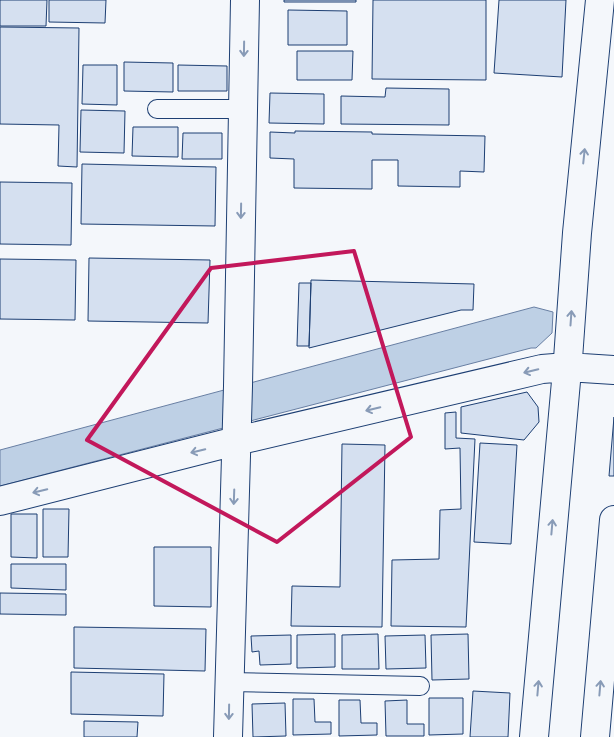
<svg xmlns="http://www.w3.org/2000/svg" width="614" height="737" font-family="'Varela Round',sans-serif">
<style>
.water{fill:#bed0e5;stroke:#687fa3}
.building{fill:#d5e0f0;stroke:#1d3f73}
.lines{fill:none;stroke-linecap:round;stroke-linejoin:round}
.lane-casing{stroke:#1d3f73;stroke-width:20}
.street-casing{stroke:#1d3f73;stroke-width:30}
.highway-casing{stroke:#1d3f73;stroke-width:30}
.lane{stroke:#f4f7fb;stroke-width:18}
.street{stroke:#f4f7fb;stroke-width:28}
.highway{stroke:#f4f7fb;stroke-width:28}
.oneway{stroke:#889bb7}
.marked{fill:none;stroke:#c2185b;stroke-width:4;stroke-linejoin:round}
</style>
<rect width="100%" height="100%" fill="#f4f7fb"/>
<path class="water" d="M 534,307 L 553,312 L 552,333 L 536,348 L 531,348 L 0,486 L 0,450 Z"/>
<path class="building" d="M 0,0 L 47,0 L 46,26 L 0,26 Z
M 49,0 L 106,0 L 105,23 L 49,22 Z
M 284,0 L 356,0 L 356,2 L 284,2 Z
M 373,0 L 486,0 L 486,80 L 372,79 Z
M 499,0 L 566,0 L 562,77 L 494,73 Z
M 288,10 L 347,11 L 347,45 L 288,45 Z
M 0,27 L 79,28 L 77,167 L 58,166 L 59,125 L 0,124 Z
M 297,51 L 353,51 L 352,80 L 297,80 Z
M 124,62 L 173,63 L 173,92 L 124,91 Z
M 83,65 L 117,65 L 117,105 L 82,104 Z
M 178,65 L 227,66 L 227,91 L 178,91 Z
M 386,88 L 449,89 L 449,125 L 341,124 L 341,96 L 385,97 Z
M 270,93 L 324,94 L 324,124 L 269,123 Z
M 81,110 L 125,111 L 124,153 L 80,152 Z
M 133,127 L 178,127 L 178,157 L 132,156 Z
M 295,131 L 372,132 L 372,134 L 485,136 L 484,172 L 460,171 L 460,187 L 398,186 L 398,160 L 372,160 L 372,189 L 294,188 L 294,159 L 270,158 L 270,132 L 295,133 Z
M 183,133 L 222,133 L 222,159 L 182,159 Z
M 82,164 L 216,167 L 215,226 L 81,224 Z
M 0,182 L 72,183 L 71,245 L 0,244 Z
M 89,258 L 210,260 L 208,323 L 88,321 Z
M 0,259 L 76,260 L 75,320 L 0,319 Z
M 311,280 L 474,284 L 473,310 L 461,310 L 309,348 Z
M 299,283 L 311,283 L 309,346 L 297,346 Z
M 527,392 L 538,407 L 539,422 L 524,440 L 461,433 L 461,407 Z
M 456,412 L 456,438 L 475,439 L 466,627 L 391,626 L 392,560 L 439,559 L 440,510 L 461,509 L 460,448 L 445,449 L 445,413 Z
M 614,417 L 614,476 L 609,476 Z
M 480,443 L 517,445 L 511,544 L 474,542 Z
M 342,444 L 385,445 L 382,627 L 291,626 L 292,586 L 340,587 Z
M 43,509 L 69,509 L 68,557 L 43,557 Z
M 11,514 L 37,514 L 37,558 L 11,557 Z
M 154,547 L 211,547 L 211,607 L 154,606 Z
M 11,564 L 66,564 L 66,590 L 11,588 Z
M 0,593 L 66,594 L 66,615 L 0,614 Z
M 74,627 L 206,629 L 205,671 L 74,668 Z
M 335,634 L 335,667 L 297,668 L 297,635 Z
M 378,634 L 379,669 L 342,669 L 342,635 Z
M 468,634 L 469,679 L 432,680 L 431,635 Z
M 291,635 L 291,664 L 260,665 L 259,651 L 252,652 L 251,636 Z
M 425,635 L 426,668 L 386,669 L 385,636 Z
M 71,672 L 164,674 L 163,716 L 71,714 Z
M 473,691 L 510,693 L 508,737 L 470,737 Z
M 429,698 L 463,698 L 463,734 L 429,735 Z
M 293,699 L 314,699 L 315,722 L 331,722 L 331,734 L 293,735 Z
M 339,700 L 360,700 L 361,723 L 377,723 L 377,735 L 339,736 Z
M 407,700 L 407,724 L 424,724 L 424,736 L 386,736 L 385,701 Z
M 285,703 L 286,736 L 253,737 L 252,704 Z
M 84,721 L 138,722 L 137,737 L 84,737 Z"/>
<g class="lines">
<g class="lane-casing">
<path id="lane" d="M 157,109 L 243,109
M 229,682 L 420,686"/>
</g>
<g class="street-casing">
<path id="street" d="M 0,501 L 236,441 L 542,369 L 567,367 L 614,370
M 228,737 L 238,386 L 245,0
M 534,737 L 568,359 L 577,233 L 600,0"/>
</g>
<g class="highway-casing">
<path id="highway" d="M 595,737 L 614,520"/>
</g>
<use href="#lane" class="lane"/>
<use href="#street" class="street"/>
<use href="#highway" class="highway"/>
</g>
<defs><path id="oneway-shaft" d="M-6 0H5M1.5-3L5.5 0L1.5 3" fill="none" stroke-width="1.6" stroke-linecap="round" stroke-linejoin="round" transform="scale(1.25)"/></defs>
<g class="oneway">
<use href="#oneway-shaft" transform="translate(244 49) rotate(91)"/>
<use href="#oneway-shaft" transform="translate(584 156) rotate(-84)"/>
<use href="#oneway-shaft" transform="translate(241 211) rotate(91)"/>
<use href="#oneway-shaft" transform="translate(571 318) rotate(-86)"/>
<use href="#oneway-shaft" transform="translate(531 371) rotate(167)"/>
<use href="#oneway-shaft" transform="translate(373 409) rotate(167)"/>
<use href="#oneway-shaft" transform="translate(198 451) rotate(166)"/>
<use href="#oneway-shaft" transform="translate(40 491) rotate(166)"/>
<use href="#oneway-shaft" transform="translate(234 497) rotate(92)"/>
<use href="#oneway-shaft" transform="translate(552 527) rotate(-85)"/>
<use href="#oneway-shaft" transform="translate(538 688) rotate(-85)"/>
<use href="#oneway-shaft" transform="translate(600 688) rotate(-85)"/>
<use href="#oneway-shaft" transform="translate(229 712) rotate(91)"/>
</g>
<path class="marked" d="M 354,251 L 411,437 L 277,542 L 87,440 L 211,268 Z"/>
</svg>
